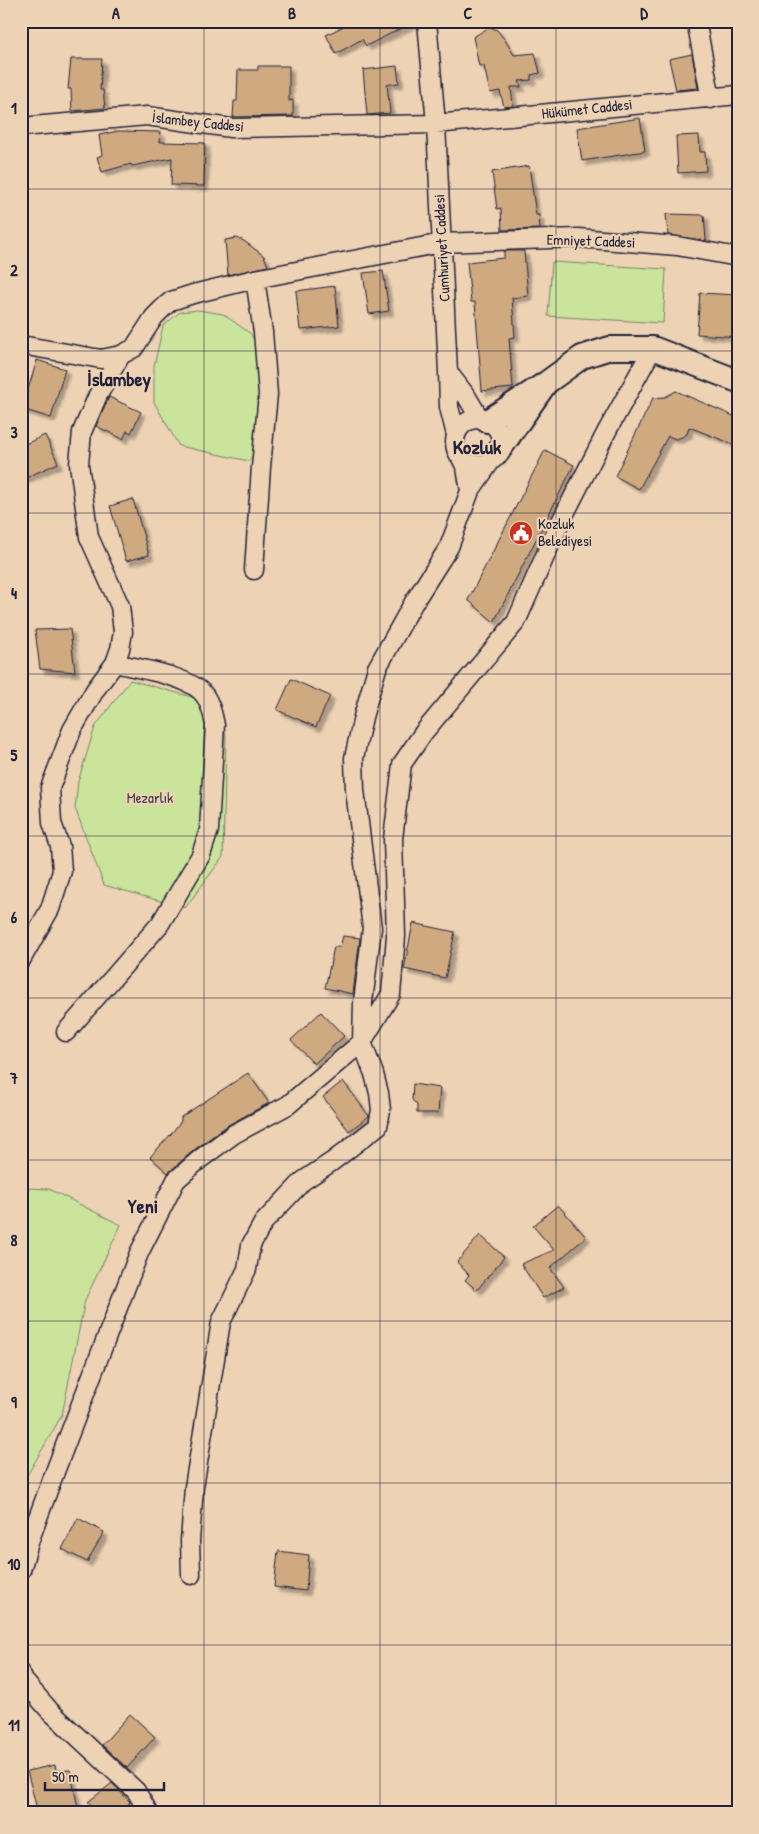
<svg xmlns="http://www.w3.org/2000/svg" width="759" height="1834" font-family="'Patrick Hand',sans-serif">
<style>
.green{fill:#cae49b;stroke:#76836b}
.building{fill:#cfaa81;stroke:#22223b;filter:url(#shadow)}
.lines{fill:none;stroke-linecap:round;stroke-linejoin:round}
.minor-casing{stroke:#22223b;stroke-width:21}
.major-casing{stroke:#22223b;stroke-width:26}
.minor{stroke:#edd2b4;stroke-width:18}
.major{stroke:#edd2b4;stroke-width:22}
.grid{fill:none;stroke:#22223b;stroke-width:1;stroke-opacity:0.55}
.labels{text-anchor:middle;stroke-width:4.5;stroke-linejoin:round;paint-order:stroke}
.street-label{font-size:15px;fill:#22223b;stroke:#edd2b4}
.poi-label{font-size:15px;fill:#22223b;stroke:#edd2b4;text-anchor:start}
.park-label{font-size:15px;fill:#3b3f49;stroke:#edd2b4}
.district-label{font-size:20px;font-weight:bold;fill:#22223b;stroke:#edd2b4}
.neatline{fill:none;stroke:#22223b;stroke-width:2}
.grid-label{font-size:16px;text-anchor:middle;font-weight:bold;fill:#22223b}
</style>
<defs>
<filter id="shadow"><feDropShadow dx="4.5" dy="4.5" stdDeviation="1" flood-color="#0004"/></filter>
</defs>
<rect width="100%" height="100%" fill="#edd2b4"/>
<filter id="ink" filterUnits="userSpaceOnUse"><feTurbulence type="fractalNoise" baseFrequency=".02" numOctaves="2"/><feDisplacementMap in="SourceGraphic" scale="10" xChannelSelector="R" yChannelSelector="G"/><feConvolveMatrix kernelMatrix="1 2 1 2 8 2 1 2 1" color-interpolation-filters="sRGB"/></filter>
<g filter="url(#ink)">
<path class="green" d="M 552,262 L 666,269 L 663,323 L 548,316 Z
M 198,310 L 223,314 L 251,334 L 259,352 L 265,384 L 259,446 L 249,461 L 179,446 L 154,402 L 154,366 L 163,326 L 180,312 Z
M 130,680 L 210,702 L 221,717 L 226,736 L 223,857 L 185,908 L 104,885 L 75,808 L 78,782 L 95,727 Z
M 28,1188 L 49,1189 L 121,1225 L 85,1300 L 62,1415 L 25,1479 L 21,1478 L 21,1193 Z"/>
<path class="building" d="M 354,21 L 416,21 L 366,46 L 362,39 L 336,54 L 326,35 Z
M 490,27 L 497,30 L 505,40 L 514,55 L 535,53 L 540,73 L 531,75 L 531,80 L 519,81 L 521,87 L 511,87 L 513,106 L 504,107 L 500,91 L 490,93 L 484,66 L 479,66 L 473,37 Z
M 692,54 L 698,88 L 676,90 L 669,59 Z
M 71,59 L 102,59 L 100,90 L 103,90 L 105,108 L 72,111 L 71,89 L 68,89 Z
M 258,66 L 289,66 L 289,101 L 293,100 L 293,116 L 233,117 L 234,101 L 237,101 L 238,70 L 258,70 Z
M 397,66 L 399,83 L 387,84 L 390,113 L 367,115 L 363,70 Z
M 640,118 L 645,151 L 582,161 L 577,128 Z
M 118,131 L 161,132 L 160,142 L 205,143 L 204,186 L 171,185 L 172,158 L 132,166 L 131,164 L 102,172 L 97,157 L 102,155 L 99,135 Z
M 699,135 L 700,152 L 705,152 L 706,171 L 678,173 L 676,136 Z
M 529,166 L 536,215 L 539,215 L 540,229 L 502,230 L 501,208 L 497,209 L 492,172 Z
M 666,214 L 704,215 L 706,241 L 668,235 Z
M 237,238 L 244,241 L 264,256 L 268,266 L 228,275 L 225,240 Z
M 504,251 L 524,251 L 528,296 L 512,298 L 515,337 L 509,338 L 513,388 L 482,391 L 475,302 L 471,302 L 467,262 L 504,258 Z
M 383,271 L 389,311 L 369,314 L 363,273 Z
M 335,286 L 339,326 L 300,330 L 296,291 Z
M 700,293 L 738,295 L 738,337 L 697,334 Z
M 37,360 L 65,369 L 51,418 L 22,409 Z
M 676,391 L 738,418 L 738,446 L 689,427 L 687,434 L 682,437 L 676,439 L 668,436 L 639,489 L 615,476 L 653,398 L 665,397 Z
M 109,397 L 141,412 L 131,433 L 127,431 L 123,439 L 96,426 Z
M 45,435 L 58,463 L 21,480 L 21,446 Z
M 545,450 L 574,465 L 494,622 L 468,600 Z
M 133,499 L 149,555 L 126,561 L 110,506 Z
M 70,629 L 75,672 L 40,669 L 35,630 Z
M 291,679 L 330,696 L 316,727 L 277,710 Z
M 413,923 L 455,932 L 445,978 L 404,969 Z
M 343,936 L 360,938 L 353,994 L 325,988 L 334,947 L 340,947 Z
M 321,1012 L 344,1036 L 314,1064 L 291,1040 Z
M 248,1073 L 269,1103 L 228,1125 L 194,1150 L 168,1173 L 150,1157 L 171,1134 L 181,1121 L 181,1117 Z
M 343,1081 L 369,1116 L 349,1131 L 323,1097 Z
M 413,1084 L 440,1088 L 438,1113 L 417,1113 L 417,1105 L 412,1100 Z
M 558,1205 L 586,1237 L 550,1268 L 564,1287 L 543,1298 L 521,1264 L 554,1250 L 533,1226 Z
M 480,1235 L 504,1257 L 477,1290 L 465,1280 L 469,1275 L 457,1262 Z
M 78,1518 L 104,1532 L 87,1562 L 62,1549 Z
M 278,1551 L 309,1555 L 306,1591 L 274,1587 Z
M 130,1714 L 155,1737 L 127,1768 L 102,1745 Z
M 55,1765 L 56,1771 L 70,1770 L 78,1808 L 50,1813 L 38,1813 L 27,1771 Z
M 112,1783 L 130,1802 L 120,1813 L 102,1813 L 88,1802 Z"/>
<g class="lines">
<g class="minor-casing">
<path id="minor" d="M 427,21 L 436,124 L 448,372
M 698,21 L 698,31 L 711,99
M 21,127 L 147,116 L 231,128 L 436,124 L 738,95
M 21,345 L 101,359 L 121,355 L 134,348 L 154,317 L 164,307 L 171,301 L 193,294 L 255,279 L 442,243 L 578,238 L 677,246 L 738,257
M455 442a23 23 0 1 1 46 0a23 23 0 1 1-46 0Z
M 456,435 L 449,407 L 448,372 L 467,397 L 480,419
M 460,456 L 466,468 L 470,491 L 493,458
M 254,570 L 261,467 L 268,394 L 263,332 L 255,279
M 21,960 L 50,909 L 62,871 L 60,846 L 52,823 L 50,788 L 72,730 L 95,690 L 115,663 L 120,649 L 123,632 L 120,606 L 89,537 L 79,464 L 82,432 L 98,395 L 121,355
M 66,1032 L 160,924 L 201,855 L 209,830 L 215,725 C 213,714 211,705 205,696 C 192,676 139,669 115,663
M 21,1570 L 30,1539 L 56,1469 L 139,1253 L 176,1180 L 200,1159 L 234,1134 L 288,1105 L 362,1042 L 391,994 L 396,936 L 393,839 L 402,764 L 424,732 L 516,622 L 557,529 L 607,431 L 653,348
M 191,1575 L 190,1541 L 194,1487 L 221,1322 L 247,1269 L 251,1245 L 263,1223 L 303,1181 L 333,1161 L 378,1126 L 381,1110 L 379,1093 L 374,1074 L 362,1042 L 363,1002 L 372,928 L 355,790 L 354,758 L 363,717 L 377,668 L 414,602 L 449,547 L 470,491
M 21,1674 L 24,1681 L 50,1711 L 136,1791 L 149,1813"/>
</g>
<g class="major-casing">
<path id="major" d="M 546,383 L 582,357 L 610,348 L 653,348 L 738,381
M 487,421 L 546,383 L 498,452"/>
</g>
<use href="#minor" class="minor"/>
<use href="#major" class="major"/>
</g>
</g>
<path class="grid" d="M 204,21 L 204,1813M 380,21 L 380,1813M 556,21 L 556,1813M 21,189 L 738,189M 21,351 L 738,351M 21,513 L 738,513M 21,674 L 738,674M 21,836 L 738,836M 21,998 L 738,998M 21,1160 L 738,1160M 21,1321 L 738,1321M 21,1483 L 738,1483M 21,1645 L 738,1645"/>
<defs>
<g id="civic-disc" transform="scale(1.25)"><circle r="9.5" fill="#c8321e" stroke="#edd2b4"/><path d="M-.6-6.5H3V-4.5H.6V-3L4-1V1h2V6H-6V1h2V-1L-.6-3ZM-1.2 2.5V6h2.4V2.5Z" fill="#fff"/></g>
</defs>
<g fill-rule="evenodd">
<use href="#civic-disc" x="521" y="533"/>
</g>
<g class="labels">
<g class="street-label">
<text transform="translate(587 109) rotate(-6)" y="5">Hükümet Caddesi</text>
<text transform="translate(198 122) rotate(6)" y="5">İslambey Caddesi</text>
<text transform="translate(591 241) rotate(2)" y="5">Emniyet Caddesi</text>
<text transform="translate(442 248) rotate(-93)" y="5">Cumhuriyet Caddesi</text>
</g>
<g class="poi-label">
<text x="538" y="529">Kozluk<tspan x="538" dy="17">Belediyesi</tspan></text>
</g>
<g class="park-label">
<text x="150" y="803">Mezarlık</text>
</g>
<g class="district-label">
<text x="119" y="386">İslambey</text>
<text x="477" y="454">Kozluk</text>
<text x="143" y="1213">Yeni</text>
</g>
</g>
<rect width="759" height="1834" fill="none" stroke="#edd2b4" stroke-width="55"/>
<path d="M45 1782v8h119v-8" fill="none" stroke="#22223b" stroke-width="2.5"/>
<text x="52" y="1782" font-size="15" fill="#22223b" stroke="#edd2b4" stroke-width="4" paint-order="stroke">50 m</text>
<rect x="28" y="28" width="704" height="1778" class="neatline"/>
<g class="grid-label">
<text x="116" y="19">A</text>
<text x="292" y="19">B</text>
<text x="468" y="19">C</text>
<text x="644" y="19">D</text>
<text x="14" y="114">1</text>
<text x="14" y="276">2</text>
<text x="14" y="438">3</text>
<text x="14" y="599">4</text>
<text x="14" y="761">5</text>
<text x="14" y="923">6</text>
<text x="14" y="1084">7</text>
<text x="14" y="1246">8</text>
<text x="14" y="1408">9</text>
<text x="14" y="1570">10</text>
<text x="14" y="1731">11</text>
</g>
</svg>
